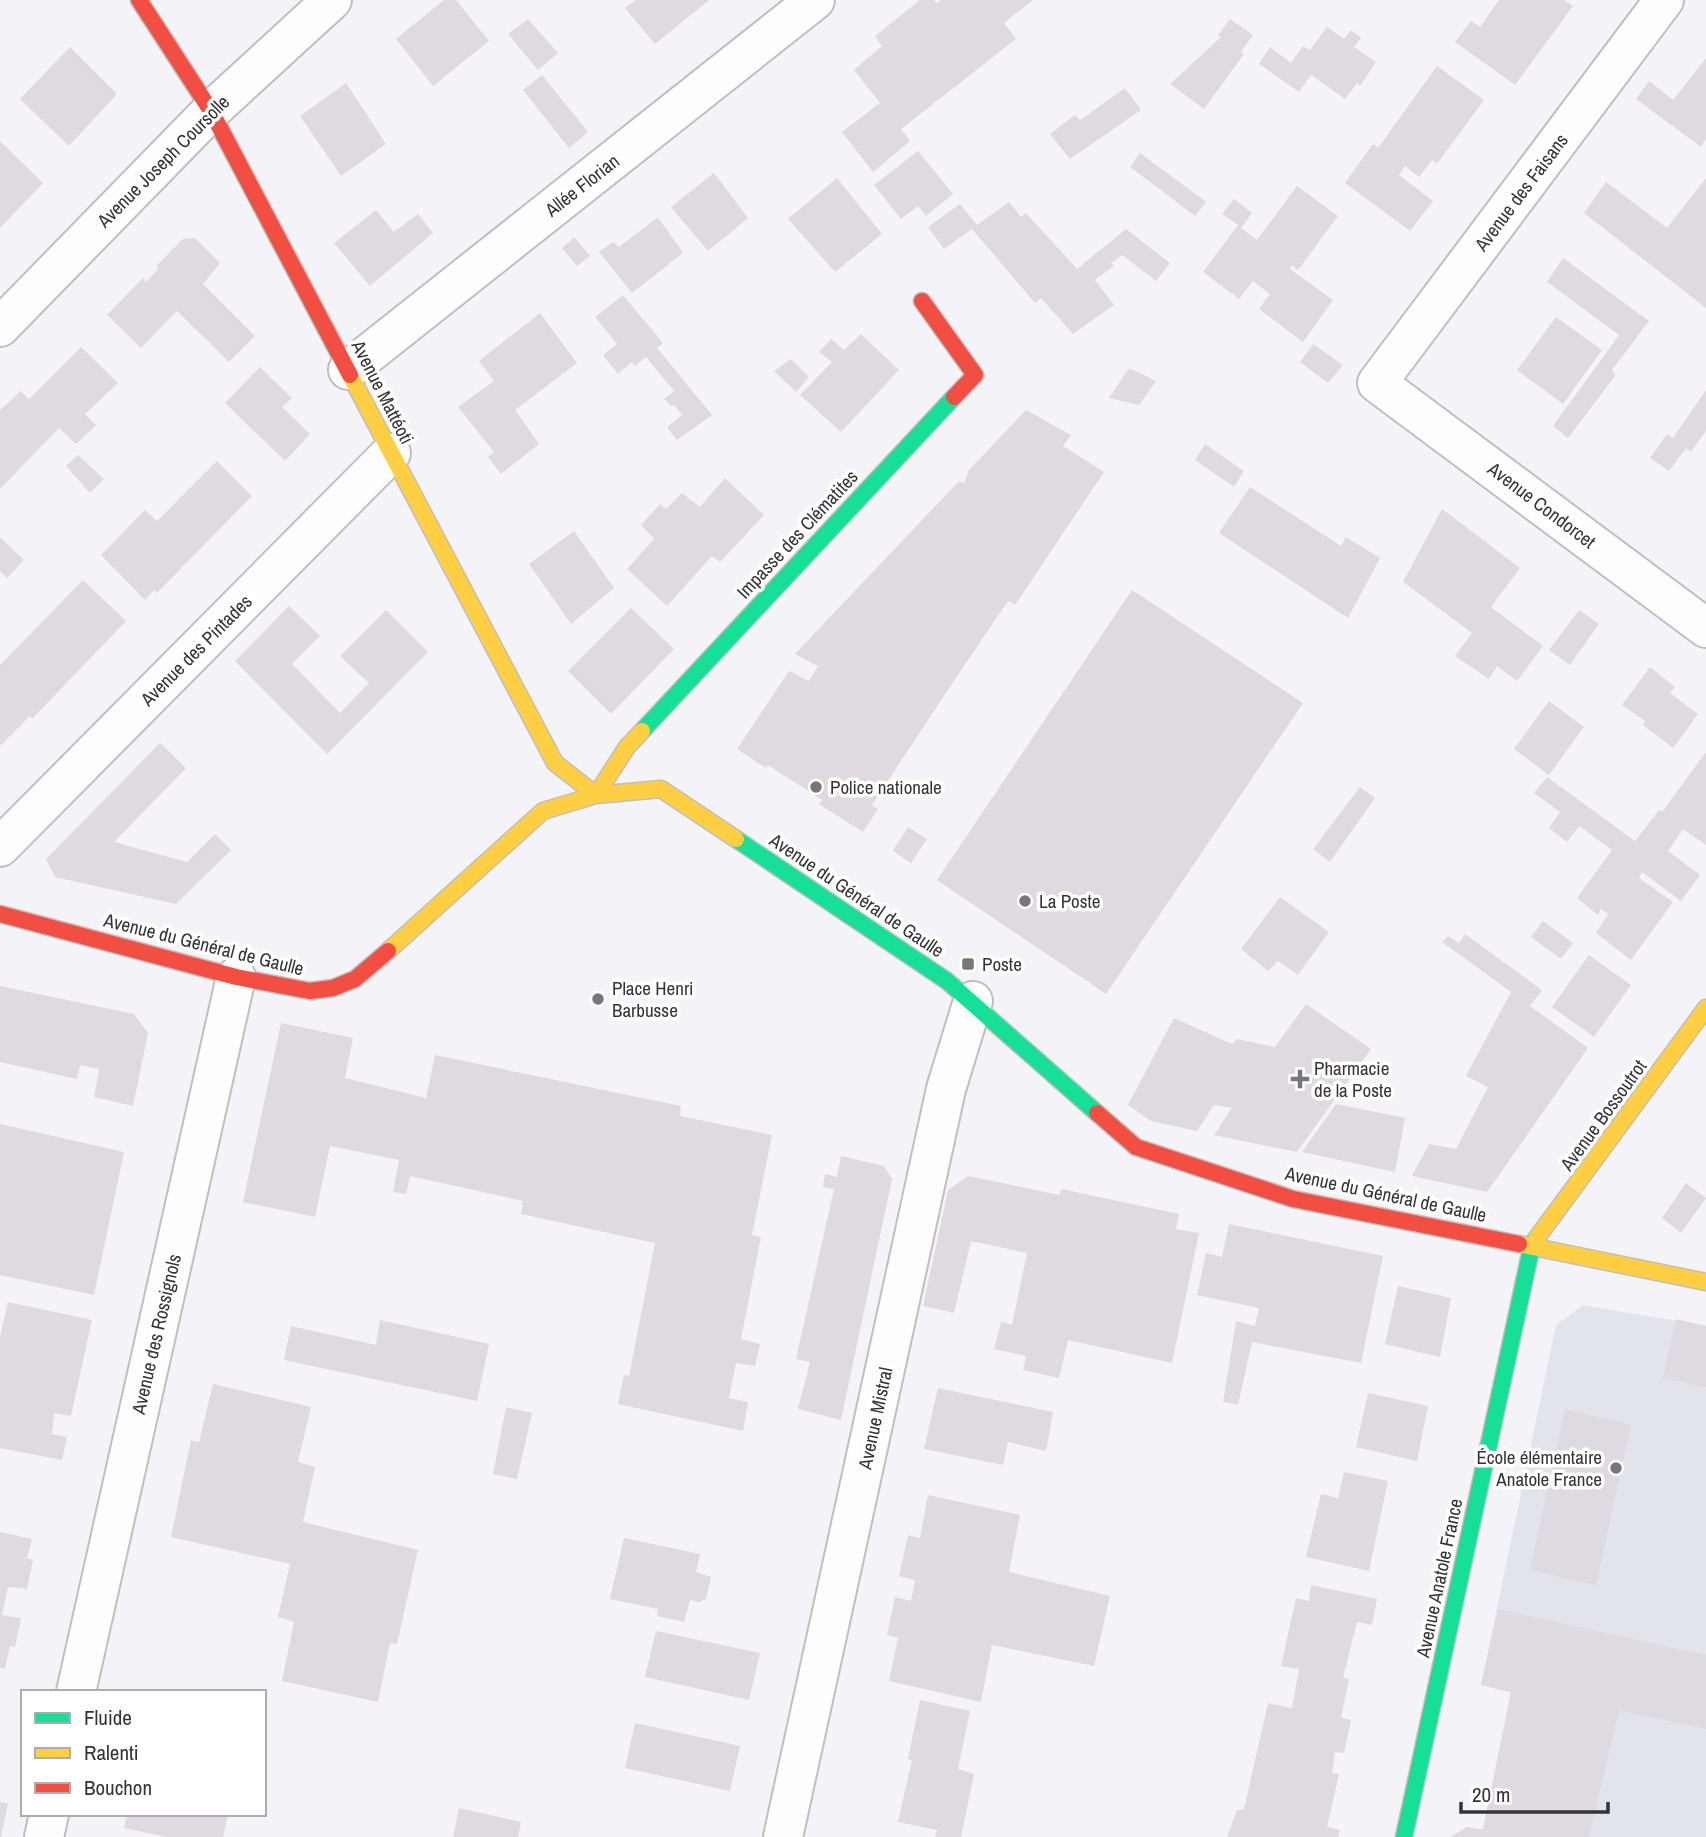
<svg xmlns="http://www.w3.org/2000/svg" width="1706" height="1837" font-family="'Archivo Narrow',sans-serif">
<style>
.built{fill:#e3e3ea}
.building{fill:#dddae0}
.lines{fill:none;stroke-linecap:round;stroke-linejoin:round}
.street-casing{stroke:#bfbfc1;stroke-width:42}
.fast-casing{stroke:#bfbfc1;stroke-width:19}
.slow-casing{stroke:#bfbfc1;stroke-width:19}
.jam-casing{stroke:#bfbfc1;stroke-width:19}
.street{stroke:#fdfdfe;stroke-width:38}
.fast{stroke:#16e098;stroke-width:16}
.slow{stroke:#ffcf43;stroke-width:16}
.jam{stroke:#f24e42;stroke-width:16}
.poi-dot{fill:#777779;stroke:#fff;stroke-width:2.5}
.labels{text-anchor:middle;stroke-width:7;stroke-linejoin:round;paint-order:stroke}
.street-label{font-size:19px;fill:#343335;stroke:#fff}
.poi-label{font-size:19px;fill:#343335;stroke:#fff;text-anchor:start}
</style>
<rect width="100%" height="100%" fill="#f4f4f8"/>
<path class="built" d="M 1583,1305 L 1706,1326 L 1706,1837 L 1452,1837 L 1467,1827 L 1483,1829 L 1511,1693 L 1481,1685 L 1556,1325 Z"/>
<path class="building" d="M 444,0 L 456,0 L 489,41 L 433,86 L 396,39 Z
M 635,0 L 709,0 L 655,44 L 625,8 Z
M 920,0 L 934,0 L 937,3 L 941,0 L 1033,0 L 1004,23 L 1016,39 L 901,129 L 910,141 L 873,172 L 842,132 L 880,103 L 854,70 L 882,46 L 875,36 Z
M 1499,0 L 1565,0 L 1573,6 L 1515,85 L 1455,42 L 1471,21 L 1480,27 Z
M 528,19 L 558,53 L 538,70 L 508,34 Z
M 1230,19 L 1253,35 L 1241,52 L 1244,54 L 1204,109 L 1170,84 L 1221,37 L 1218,35 Z
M 1327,27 L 1344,39 L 1351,30 L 1361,38 L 1354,47 L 1376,62 L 1360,86 L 1357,83 L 1345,99 L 1311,75 L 1299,92 L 1259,64 L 1270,47 L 1291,63 L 1303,46 L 1310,50 Z
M 70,47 L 117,94 L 69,146 L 20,99 Z
M 1706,58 L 1706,139 L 1701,147 L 1636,99 L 1649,81 L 1673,100 Z
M 1437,66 L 1484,100 L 1437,164 L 1432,160 L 1419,177 L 1405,166 L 1399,175 L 1433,201 L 1410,231 L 1345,183 L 1373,144 L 1378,148 Z
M 542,75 L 588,132 L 569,148 L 523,90 Z
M 346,83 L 386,144 L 341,176 L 300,116 Z
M 1125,88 L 1141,110 L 1070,159 L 1050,134 L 1075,115 L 1080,120 Z
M 0,141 L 43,183 L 0,228 Z
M 918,151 L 953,194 L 926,216 L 918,206 L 901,219 L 874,185 Z
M 1140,153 L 1206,202 L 1195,216 L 1130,167 Z
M 714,173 L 748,218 L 708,251 L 671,207 Z
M 837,178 L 882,234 L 835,272 L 788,219 Z
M 1706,178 L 1706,308 L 1584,213 L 1606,182 L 1667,228 Z
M 1297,186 L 1338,216 L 1298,270 L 1292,265 L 1290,269 L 1333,300 L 1303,342 L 1259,309 L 1270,294 L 1253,281 L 1239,299 L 1203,272 L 1238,225 L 1222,214 L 1234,199 L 1252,213 L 1241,228 L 1257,240 Z
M 1009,202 L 1021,217 L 1026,213 L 1077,269 L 1126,229 L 1170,263 L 1156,281 L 1122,255 L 1111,263 L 1114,266 L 1095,280 L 1114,305 L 1073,334 L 1041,298 L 1035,303 L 972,229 L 944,249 L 928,227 L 960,204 L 977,225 Z
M 376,210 L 394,232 L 418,214 L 433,233 L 370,286 L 334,243 Z
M 658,217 L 683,253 L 632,293 L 599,252 L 613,242 L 619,247 Z
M 574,237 L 590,256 L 577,266 L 562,248 Z
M 195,238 L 220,263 L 203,284 L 255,336 L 229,362 L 177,311 L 141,348 L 107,315 L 143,278 L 146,282 L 158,269 L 157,265 L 183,239 Z
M 1563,258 L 1649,321 L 1612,370 L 1615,376 L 1568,438 L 1553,426 L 1619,335 L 1547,282 Z
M 623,295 L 663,343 L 657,348 L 712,415 L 677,440 L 667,427 L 682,415 L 674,405 L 671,406 L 664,399 L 674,391 L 646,357 L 635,366 L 632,362 L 618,374 L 603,355 L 617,344 L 595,317 Z
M 540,313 L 577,363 L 515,410 L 539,444 L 501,474 L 488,457 L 494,452 L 458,407 L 494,381 L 479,361 Z
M 1556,317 L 1602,350 L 1563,404 L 1517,370 Z
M 861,334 L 899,370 L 841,432 L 800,395 L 832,362 L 819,352 L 831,339 L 844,350 Z
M 1313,344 L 1343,365 L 1328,383 L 1300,362 Z
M 81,347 L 118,383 L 85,414 L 96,425 L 76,444 L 59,428 L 0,489 L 0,410 L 21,391 L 29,399 Z
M 791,359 L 809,377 L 796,392 L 774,371 Z
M 260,367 L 292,398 L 282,407 L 310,434 L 285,461 L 225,403 Z
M 1129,368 L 1156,381 L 1139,405 L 1109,398 Z
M 1706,390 L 1706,431 L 1691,452 L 1686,448 L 1669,471 L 1650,458 L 1667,434 L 1673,438 Z
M 1026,410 L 1071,435 L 1063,446 L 1104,472 L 1015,605 L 1008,601 L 951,685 L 872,805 L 878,809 L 863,832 L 819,804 L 822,800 L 768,765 L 766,768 L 737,749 L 789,671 L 809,681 L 818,666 L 795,654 L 959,481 L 964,483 L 969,470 Z
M 1205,444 L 1244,471 L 1234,487 L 1195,460 Z
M 78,455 L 104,479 L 90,493 L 66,466 Z
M 217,461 L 252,496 L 157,593 L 154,590 L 145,600 L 101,555 L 145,510 L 157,521 Z
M 725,478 L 764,515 L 720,562 L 712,556 L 667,606 L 627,569 L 654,539 L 641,525 L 660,504 L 666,509 L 682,493 L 700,507 Z
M 1250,487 L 1341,546 L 1346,537 L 1380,558 L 1348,618 L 1219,533 Z
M 1442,509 L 1520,568 L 1491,607 L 1543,646 L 1517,681 L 1497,666 L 1489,679 L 1455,656 L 1472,633 L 1403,582 Z
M 574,531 L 614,588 L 571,624 L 529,564 Z
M 0,537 L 24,560 L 7,578 L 0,571 Z
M 83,580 L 126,621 L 32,719 L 30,716 L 0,746 L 0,665 Z
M 1132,590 L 1303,703 L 1106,994 L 937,880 Z
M 289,606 L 320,636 L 292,664 L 340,713 L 369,683 L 340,656 L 386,610 L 428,652 L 327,754 L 235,661 Z
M 631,608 L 674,649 L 611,714 L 568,671 Z
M 1579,610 L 1599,624 L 1570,665 L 1549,650 Z
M 1650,667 L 1675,687 L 1670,693 L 1698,714 L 1673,748 L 1643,725 L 1645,721 L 1622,705 Z
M 1549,701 L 1584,727 L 1549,775 L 1514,749 Z
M 160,743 L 186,768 L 114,842 L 187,862 L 215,834 L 231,850 L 176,904 L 55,877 L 46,859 Z
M 1706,752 L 1706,845 L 1683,829 L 1668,851 L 1700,875 L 1681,901 L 1642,872 L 1639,878 L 1673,902 L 1631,960 L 1596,933 L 1608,914 L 1601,909 L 1598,915 L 1577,898 L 1612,850 L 1579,826 L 1567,842 L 1549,828 L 1560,812 L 1534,793 L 1547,777 L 1635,841 L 1659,810 L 1662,812 Z
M 1360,787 L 1375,798 L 1330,862 L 1313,849 Z
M 908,827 L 927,839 L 911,863 L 893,851 Z
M 1280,897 L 1329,932 L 1298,975 L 1278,961 L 1268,971 L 1241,949 Z
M 1543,921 L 1573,943 L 1561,959 L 1531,937 Z
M 1465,934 L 1542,990 L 1530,1006 L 1588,1048 L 1487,1192 L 1412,1176 L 1429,1144 L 1456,1149 L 1488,1087 L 1466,1076 L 1511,992 L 1442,942 L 1448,936 L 1459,943 Z
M 1589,955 L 1631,985 L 1594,1037 L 1552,1007 Z
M 0,986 L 134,1014 L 148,1033 L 133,1106 L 94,1097 L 99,1069 L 80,1065 L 77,1079 L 0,1062 Z
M 1306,1004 L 1371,1049 L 1297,1152 L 1214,1135 L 1232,1108 L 1214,1105 L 1197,1131 L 1151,1121 L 1128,1105 L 1174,1018 L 1232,1044 L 1237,1039 L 1275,1047 Z
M 281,1023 L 353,1038 L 345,1078 L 426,1098 L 435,1055 L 681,1106 L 680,1116 L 772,1135 L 752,1235 L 761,1237 L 741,1339 L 760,1344 L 755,1366 L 736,1363 L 729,1398 L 748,1402 L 743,1431 L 618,1404 L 624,1375 L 629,1376 L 655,1243 L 521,1214 L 523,1201 L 410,1176 L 406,1194 L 393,1192 L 399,1160 L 330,1146 L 315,1217 L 243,1202 Z
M 1336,1104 L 1405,1118 L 1395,1172 L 1302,1152 Z
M 0,1124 L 124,1152 L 94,1295 L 0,1275 Z
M 841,1156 L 884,1166 L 892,1179 L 841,1420 L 798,1409 L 810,1362 L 796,1359 L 834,1189 L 823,1187 L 825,1174 L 837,1177 Z
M 968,1176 L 1060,1195 L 1061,1189 L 1179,1214 L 1176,1229 L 1199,1233 L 1172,1363 L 1068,1340 L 1059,1378 L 1023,1370 L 1026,1356 L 994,1349 L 1001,1322 L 1012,1325 L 1027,1253 L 971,1241 L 954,1313 L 923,1306 L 948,1190 Z
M 1686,1183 L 1706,1198 L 1681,1233 L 1662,1218 Z
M 1229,1224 L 1383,1256 L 1361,1363 L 1252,1342 L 1238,1405 L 1223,1402 L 1236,1321 L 1255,1326 L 1259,1308 L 1197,1295 L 1206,1253 L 1222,1257 Z
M 1398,1286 L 1451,1298 L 1440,1357 L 1385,1344 Z
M 8,1302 L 92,1320 L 71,1416 L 54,1413 L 52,1434 L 67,1437 L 62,1460 L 0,1448 L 0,1337 Z
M 1676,1319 L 1706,1326 L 1706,1387 L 1663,1378 Z
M 380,1320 L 489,1344 L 477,1401 L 284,1360 L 291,1326 L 376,1345 Z
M 213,1384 L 311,1407 L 298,1462 L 315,1467 L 303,1522 L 418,1550 L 397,1644 L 390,1643 L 378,1702 L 282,1681 L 294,1622 L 278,1617 L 290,1564 L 171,1537 L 191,1440 L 199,1442 Z
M 938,1388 L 1053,1412 L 1046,1451 L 1008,1442 L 1003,1465 L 924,1449 Z
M 1368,1393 L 1428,1406 L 1417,1461 L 1356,1447 Z
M 506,1407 L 532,1413 L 517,1479 L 493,1474 Z
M 1565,1409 L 1631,1425 L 1596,1585 L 1530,1570 Z
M 1344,1472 L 1388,1481 L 1369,1571 L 1306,1557 L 1321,1494 L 1338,1498 Z
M 928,1495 L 1020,1515 L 1009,1572 L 1110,1596 L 1094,1666 L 992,1645 L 981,1702 L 889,1681 L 898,1638 L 887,1635 L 895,1597 L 911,1601 L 915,1580 L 899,1576 L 908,1535 L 920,1538 Z
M 0,1532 L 32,1539 L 27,1558 L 33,1560 L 27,1589 L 8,1587 L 2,1615 L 21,1618 L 15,1647 L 10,1646 L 5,1669 L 0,1668 Z
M 624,1538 L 700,1554 L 696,1572 L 711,1577 L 706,1599 L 699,1602 L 690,1600 L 684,1622 L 657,1616 L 658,1609 L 610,1599 Z
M 1311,1585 L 1377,1599 L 1372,1625 L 1357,1622 L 1343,1678 L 1349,1679 L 1341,1718 L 1351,1720 L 1344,1753 L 1335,1752 L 1332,1773 L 1339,1774 L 1327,1827 L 1340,1830 L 1338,1837 L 1227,1837 L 1237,1810 L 1244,1809 L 1268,1703 L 1292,1708 L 1299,1669 L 1281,1666 L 1296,1598 L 1309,1601 Z
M 1498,1609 L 1706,1655 L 1706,1729 L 1619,1710 L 1589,1837 L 1450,1837 L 1467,1827 L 1483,1830 L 1511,1692 L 1481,1685 Z
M 656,1631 L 760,1653 L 749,1700 L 645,1677 Z
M 920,1700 L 970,1711 L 958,1769 L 974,1774 L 961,1837 L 935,1837 L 937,1830 L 898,1822 L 912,1760 L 908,1759 Z
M 635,1723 L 740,1746 L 730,1791 L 625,1768 Z
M 0,1802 L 8,1804 L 1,1837 L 0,1837 Z
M 459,1808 L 521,1822 L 518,1837 L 453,1837 Z
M 127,1814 L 228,1814 L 223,1837 L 167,1837 L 124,1828 Z"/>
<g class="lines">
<g class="street-casing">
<path id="street" d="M 1664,0 L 1377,383 L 1706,628
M 0,327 L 211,111 L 332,0
M 348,370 L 815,0
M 0,847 L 391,453
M 76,1692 L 236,977
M 44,1837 L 49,1814
M 783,1837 L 946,1089 L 973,1001"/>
</g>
<g class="fast-casing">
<path id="fast" d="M 642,731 L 954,397
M 736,839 L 947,981 L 1097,1113
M 1404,1837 L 1532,1245 L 1536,1239"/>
</g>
<g class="slow-casing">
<path id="slow" d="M 350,375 L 555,763 L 596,795 L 627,747 L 642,731
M 388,951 L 543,811 L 596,795 L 661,789 L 736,839
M 1536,1239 L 1706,1008
M 1519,1244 L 1706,1282"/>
</g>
<g class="jam-casing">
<path id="jam" d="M 139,0 L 211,111 L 350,375
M 922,301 L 975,375 L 954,397
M 0,914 L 236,977 L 310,991 L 333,988 L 355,979 L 388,951
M 1097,1113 L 1136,1147 L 1293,1199 L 1519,1244"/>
</g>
<use href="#street" class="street"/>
<use href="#fast" class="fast"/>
<use href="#slow" class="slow"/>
<use href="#jam" class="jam"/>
</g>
<g class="poi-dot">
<circle cx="816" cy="787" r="7"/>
<circle cx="1025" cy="901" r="7"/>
<rect x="961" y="957" width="14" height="14" rx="3.5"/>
<circle cx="598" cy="999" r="7"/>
<path d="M1296.5 1068.5h7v7h7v7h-7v7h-7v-7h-7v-7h7z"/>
<circle cx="1616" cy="1468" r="7"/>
</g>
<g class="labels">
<g class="street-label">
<text transform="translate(163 161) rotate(-45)" y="7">Avenue Joseph Coursolle</text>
<text transform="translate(582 185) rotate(-38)" y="7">Allée Florian</text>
<text transform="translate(1521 192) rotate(-53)" y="7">Avenue des Faisans</text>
<text transform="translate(383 392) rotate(63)" y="7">Avenue Mattéoti</text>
<text transform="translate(1542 505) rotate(37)" y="7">Avenue Condorcet</text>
<text transform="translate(797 534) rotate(-47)" y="7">Impasse des Clématites</text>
<text transform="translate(196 650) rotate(-45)" y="7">Avenue des Pintades</text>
<text transform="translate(857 895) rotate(34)" y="7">Avenue du Général de Gaulle</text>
<text transform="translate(204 944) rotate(14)" y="7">Avenue du Général de Gaulle</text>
<text transform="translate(1603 1115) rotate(-54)" y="7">Avenue Bossoutrot</text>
<text transform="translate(1386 1194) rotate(12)" y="7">Avenue du Général de Gaulle</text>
<text transform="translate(156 1334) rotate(-77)" y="7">Avenue des Rossignols</text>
<text transform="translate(875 1418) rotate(-78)" y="7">Avenue Mistral</text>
<text transform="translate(1439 1578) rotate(-78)" y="7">Avenue Anatole France</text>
</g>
<g class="poi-label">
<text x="830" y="794">Police nationale</text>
<text x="1039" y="908">La Poste</text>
<text x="982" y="971">Poste</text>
<text x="612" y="995">Place Henri<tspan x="612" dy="22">Barbusse</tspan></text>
<text x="1314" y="1075">Pharmacie<tspan x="1314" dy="22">de la Poste</tspan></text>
<text x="1602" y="1464" text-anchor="end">École élémentaire<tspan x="1602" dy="22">Anatole France</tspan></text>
</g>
</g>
<rect x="21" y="1690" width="245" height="126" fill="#ffffff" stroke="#aeadae" stroke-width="2"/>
<rect x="35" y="1713" width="35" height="10" fill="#16e098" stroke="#aeadae" stroke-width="2"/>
<text x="84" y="1725" font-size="21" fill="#343335">Fluide</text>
<rect x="35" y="1748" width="35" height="10" fill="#ffcf43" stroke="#aeadae" stroke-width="2"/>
<text x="84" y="1760" font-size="21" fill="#343335">Ralenti</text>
<rect x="35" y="1783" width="35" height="10" fill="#f24e42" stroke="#aeadae" stroke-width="2"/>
<text x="84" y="1795" font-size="21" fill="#343335">Bouchon</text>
<path d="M1461 1802v10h147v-10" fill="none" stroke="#343335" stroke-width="3.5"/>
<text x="1472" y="1802" font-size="21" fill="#343335" stroke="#ffffff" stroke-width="5" paint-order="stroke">20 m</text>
</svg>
